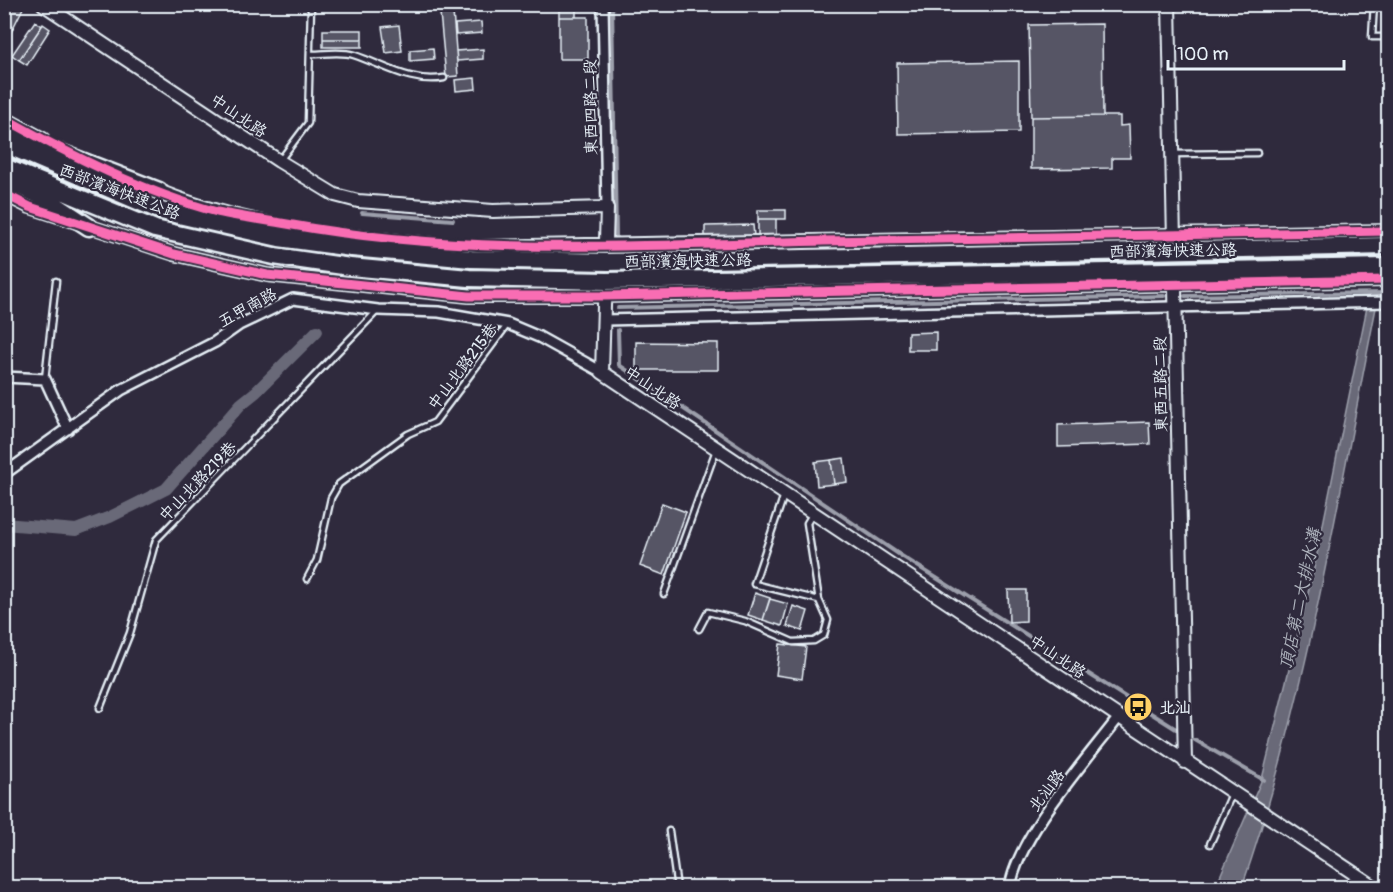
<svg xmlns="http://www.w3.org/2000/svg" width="1393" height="892" font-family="Pangolin,'LXGW WenKai TC',sans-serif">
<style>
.water{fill:#696978;stroke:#9c9fab;stroke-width:1.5}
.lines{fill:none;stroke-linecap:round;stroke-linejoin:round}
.stream{stroke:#9c9fab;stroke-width:4}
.canal{stroke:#696978;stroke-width:12}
.building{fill:#575565;stroke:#e8f1f8;stroke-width:1.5}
.service-casing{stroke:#e8f1f8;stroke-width:9}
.minor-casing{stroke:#e8f1f8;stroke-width:14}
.tertiary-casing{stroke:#e8f1f8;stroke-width:16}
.trunk-casing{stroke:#e8f1f8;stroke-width:21}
.service{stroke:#2f2a3d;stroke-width:4.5}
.minor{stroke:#2f2a3d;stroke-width:9}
.tertiary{stroke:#2f2a3d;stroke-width:12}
.trunk{stroke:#2f2a3d;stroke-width:16}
.trunk-bridge-casing{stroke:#e8f1f8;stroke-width:21;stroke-linecap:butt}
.trunk-bridge{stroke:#2f2a3d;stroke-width:16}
.cycleway-casing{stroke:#2f2a3d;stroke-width:13}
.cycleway{stroke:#f96db3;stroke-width:9}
.labels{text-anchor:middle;stroke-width:4.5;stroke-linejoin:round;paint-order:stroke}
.street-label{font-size:16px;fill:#e8f1f8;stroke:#2f2a3d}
.poi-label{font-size:16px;font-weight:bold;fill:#e8f1f8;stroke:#2f2a3d;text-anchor:start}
.water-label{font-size:18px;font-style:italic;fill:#afb4be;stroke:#2f2a3d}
</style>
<rect width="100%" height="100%" fill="#2f2a3d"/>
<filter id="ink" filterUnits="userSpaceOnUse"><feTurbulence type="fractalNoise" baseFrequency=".0167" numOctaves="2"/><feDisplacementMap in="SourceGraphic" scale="12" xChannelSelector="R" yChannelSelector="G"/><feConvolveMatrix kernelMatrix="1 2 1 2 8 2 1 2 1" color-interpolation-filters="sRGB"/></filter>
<g filter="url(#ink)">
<path class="water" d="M 1367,307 L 1376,308 C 1337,502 1307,700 1242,887 L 1215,888 L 1262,779 L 1315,564 Z"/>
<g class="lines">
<path class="stream" d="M 612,4 L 616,236
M 362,213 L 453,220
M 1185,296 L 1388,293
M 618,308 L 1164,296
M 618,330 L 619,365 L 900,555 L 1176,729
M 1195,740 L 1264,780"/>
<path class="canal" d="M 4,524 L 76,530 L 110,517 L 166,489 L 241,404 L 256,392 L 317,331"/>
</g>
<path class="building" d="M 6,4 L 24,6 L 11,32 L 4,28 Z
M 559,7 L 576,7 L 576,17 L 559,17 Z
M 453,12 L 458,76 L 446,77 L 440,13 Z
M 559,17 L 588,17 L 588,59 L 559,59 Z
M 35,21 L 42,26 L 19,60 L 12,55 Z
M 481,22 L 482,33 L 456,35 L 455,24 Z
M 43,24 L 50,29 L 27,65 L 19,60 Z
M 1102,24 L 1103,116 L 1031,117 L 1029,25 Z
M 399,25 L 402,51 L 386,53 L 382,27 Z
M 323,30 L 362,30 L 362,39 L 323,39 Z
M 323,39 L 362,39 L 362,47 L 323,47 Z
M 433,48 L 434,59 L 410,61 L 410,50 Z
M 483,49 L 483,59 L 457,61 L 456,51 Z
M 1019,61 L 1019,132 L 898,134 L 897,63 Z
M 475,78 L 476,89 L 456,91 L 455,80 Z
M 1103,116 L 1120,116 L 1120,126 L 1129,125 L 1130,158 L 1112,158 L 1112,168 L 1031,169 L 1031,117 Z
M 758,210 L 786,210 L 786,219 L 758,219 Z
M 758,219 L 776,219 L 776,237 L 758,237 Z
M 753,225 L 754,236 L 705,237 L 705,226 Z
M 936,332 L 936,350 L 908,350 L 908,333 Z
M 636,342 L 718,343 L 718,370 L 636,370 Z
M 1149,422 L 1150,444 L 1058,447 L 1058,425 Z
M 844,458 L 847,482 L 834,484 L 831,460 Z
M 831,460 L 834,484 L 817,486 L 815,462 Z
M 662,503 L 686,512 L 664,575 L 640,566 Z
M 1008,590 L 1026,590 L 1026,621 L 1009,622 Z
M 755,593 L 770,598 L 763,620 L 748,615 Z
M 770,599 L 788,604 L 782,626 L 763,620 Z
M 793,606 L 808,611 L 802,631 L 787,626 Z
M 1382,635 L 1388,635 L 1388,645 L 1381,645 Z
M 780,644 L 806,647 L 802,679 L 776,675 Z
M 1381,645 L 1388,645 L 1388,655 L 1381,654 Z"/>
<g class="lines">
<g class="service-casing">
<path id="service" d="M 1374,4 L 1372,37 L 1388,37
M 493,7 L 558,4
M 312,54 C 325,54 342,51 354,55 C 384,65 412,84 444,78
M 1172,154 L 1257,153
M 281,159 L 308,123 L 311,4
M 45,379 L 56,281
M 784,495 L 754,584 L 819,600
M 307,579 L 317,560 L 331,498 L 339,484 L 408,434 L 435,422 L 508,324
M 664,594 L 716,450
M 699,629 L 708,612 L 745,621 L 793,642 L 814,641 L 824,635 L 828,620 L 819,600 L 807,523 L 813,513
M 100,708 L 130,633 L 156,540 L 378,310
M 669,831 L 677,888
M 1210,844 L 1232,794"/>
</g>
<g class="minor-casing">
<path id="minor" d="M 603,4 L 607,208
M 604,320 L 1388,302
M 4,377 L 45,379 L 68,429
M 4,474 L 121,390 L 215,342 L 239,325 L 293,299 L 378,310 L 439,312 L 508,324 L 539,337 L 602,372
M 1010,888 C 1017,837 1087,759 1119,717"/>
</g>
<g class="tertiary-casing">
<path id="tertiary" d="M 43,4 L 279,161 L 335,195 L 358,201 L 493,211 L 607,208 L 602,372 L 1376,888
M 1169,4 L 1185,762
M 4,118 L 43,139
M 152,188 C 245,229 372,240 473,247 L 1388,231
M 4,194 L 30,207 L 174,254 L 267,275 L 469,296 L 605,296 L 1388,280"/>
</g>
<g class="trunk-casing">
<path id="trunk" d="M 4,131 L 159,191
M 4,144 L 161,211 L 279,238 L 352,248
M 4,167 L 155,229 L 274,256 L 350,267
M 13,183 L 45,198 L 89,227"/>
</g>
<use href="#service" class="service"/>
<use href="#minor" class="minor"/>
<use href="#tertiary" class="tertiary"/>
<use href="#trunk" class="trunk"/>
<g class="trunk-bridge-casing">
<path id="trunk-bridge" d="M 352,248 L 471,259 L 608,262 L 1388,246
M 350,267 L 469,278 L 606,281 L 1388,267"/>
</g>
<use href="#trunk-bridge" class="trunk-bridge"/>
<g class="cycleway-casing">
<path id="cycleway" d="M 4,118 C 70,155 143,192 217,212 C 240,217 264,220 287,224 C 465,257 643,245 823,241 C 1011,238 1200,234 1388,231
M 4,194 L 30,207 L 174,254 L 267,275 L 469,296 L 605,296 L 1388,280"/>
</g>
<use href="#cycleway" class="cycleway"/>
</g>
</g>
<defs>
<g id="bus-disc" transform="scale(1.5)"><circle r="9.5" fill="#ffd166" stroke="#2f2a3d"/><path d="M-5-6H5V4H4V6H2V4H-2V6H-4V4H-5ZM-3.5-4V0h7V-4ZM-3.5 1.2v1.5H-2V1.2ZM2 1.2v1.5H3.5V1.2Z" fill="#111"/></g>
</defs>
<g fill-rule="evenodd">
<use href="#bus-disc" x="1138" y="707"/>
</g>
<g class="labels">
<g class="street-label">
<text transform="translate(590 107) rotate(-91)" y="6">東西四路二段</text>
<text transform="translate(239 115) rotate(34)" y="6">中山北路</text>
<text transform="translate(120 191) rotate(21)" y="6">西部濱海快速公路</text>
<text transform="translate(1173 250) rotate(-1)" y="6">西部濱海快速公路</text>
<text transform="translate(688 260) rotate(-1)" y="6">西部濱海快速公路</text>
<text transform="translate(247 307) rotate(-29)" y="6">五甲南路</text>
<text transform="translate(462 366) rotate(-53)" y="6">中山北路215巷</text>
<text transform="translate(1160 384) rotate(-91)" y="6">東西五路二段</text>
<text transform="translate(653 387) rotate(34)" y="6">中山北路</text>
<text transform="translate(197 481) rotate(-46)" y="6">中山北路219巷</text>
<text transform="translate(1058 656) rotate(34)" y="6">中山北路</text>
<text transform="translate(1046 790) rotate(-53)" y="6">北汕路</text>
</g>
<g class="poi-label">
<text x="1159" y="713">北汕</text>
</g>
<g class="water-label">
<text transform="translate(1300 599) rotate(-78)" y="6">頂店第二大排水溝</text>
</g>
</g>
<rect width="1393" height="892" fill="none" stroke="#2f2a3d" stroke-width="24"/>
<rect x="12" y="12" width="1369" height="868" fill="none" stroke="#e8f1f8" stroke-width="2" filter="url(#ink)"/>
<path d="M1168 60v9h176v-9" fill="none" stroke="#e8f1f8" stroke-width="3"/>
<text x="1177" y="60" font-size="18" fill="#e8f1f8" stroke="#2f2a3d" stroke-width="4.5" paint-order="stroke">100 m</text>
</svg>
